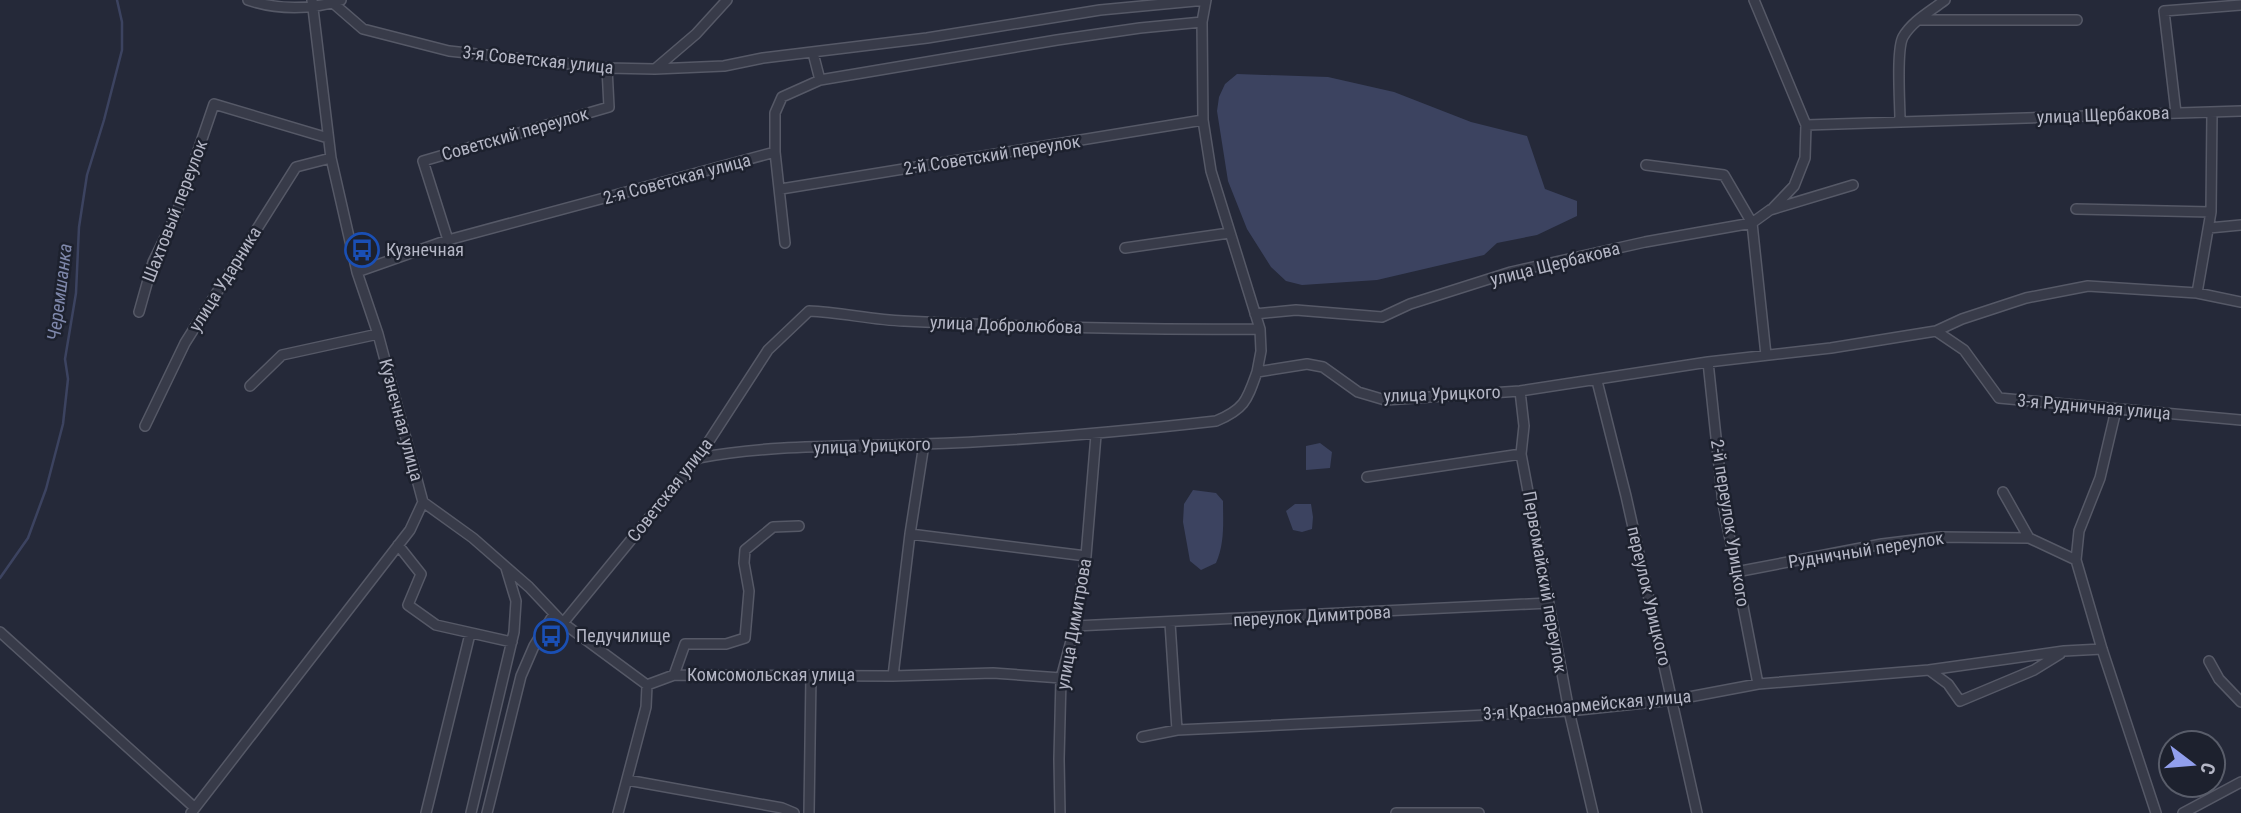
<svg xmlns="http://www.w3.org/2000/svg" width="2241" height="813" font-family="'Roboto Condensed',sans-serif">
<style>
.water{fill:#3c4360}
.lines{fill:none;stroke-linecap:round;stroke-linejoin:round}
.stream{stroke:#3c4360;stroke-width:2.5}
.minor-casing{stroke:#565967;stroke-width:12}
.minor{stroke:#383b49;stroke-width:9}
.labels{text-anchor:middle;stroke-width:5;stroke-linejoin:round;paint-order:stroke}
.street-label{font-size:18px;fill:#b4b6c5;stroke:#1d212e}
.poi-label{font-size:18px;fill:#b4b6c5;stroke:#1d212e;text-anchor:start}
.water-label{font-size:19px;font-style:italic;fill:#7e87aa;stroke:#1d212e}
</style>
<rect width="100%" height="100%" fill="#252939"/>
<path class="water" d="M 1237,74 L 1328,77 L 1394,92 L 1471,122 L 1527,136 L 1545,189 L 1577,201 L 1577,216 L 1537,235 L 1497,243 L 1484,255 L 1377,280 L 1302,285 L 1286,281 L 1271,267 L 1247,229 L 1228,181 L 1217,111 L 1219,97 L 1225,84 Z
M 1320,443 L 1332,452 L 1330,468 L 1306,470 L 1306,446 Z
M 1193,490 L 1216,493 L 1223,501 C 1223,522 1225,543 1216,563 L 1201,570 L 1190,561 L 1183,522 L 1184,504 Z
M 1295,504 L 1311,504 L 1313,517 L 1312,529 L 1302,532 L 1293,530 L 1286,511 Z"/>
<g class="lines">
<path class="stream" d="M 0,578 L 28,538 L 46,489 L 63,424 L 68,379 L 65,359 L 76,293 L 79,227 L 87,175 L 104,120 L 122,50 L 122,22 L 117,0"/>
<g class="minor-casing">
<path id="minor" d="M 248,0 C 277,10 312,10 341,0
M 1206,0 L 1202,22 L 1203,120 L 1211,171 L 1260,329 L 1261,351 L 1257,372
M 1754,0 L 1806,125 L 1805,158 L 1794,186 L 1773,208
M 333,3 L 363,29 L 449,51 L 607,68 L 655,69 L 724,66 L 763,58 L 927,38 L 1100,10 L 1206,0
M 1918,20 L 2077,20
M 813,53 L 820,80
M 655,69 L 696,34 L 727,0
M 2176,113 L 2164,11 L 2241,5
M 1900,120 C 1900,103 1896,50 1903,37 C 1912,21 1931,11 1945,0
M 1806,125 L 2241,111
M 775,152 L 785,243
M 1646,165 L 1724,175 L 1752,223 L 1766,355
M 781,189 L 1203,120
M 2076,209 L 2211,212
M 2209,228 L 2241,225
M 448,240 L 423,161 L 609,107 L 607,68
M 1125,248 L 1229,233
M 357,272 L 448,240 L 775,152 L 775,113 L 782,97 L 820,80 L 1057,40 L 1140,28 L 1202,22
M 2197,293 L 2211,212 L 2212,112
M 139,312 L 153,262 L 176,215 L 214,104 L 328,138
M 1255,314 L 1296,310 L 1382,317 L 1410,304 L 1511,272 L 1645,242 L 1752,223 L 1770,210 L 1853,185
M 1936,331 L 1964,350 L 1999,398 L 2241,420
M 1708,362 L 1723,503 L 1758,684
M 1597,381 L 1626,496 L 1697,813
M 250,386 L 282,355 L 378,334
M 1520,391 L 1524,426 L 1521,454 L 1569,711 L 1593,813
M 2116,410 L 2100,478 L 2079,531 L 2076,560 L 2102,649 L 2156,813
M 145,426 L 185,343 L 296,167 L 331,158
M 698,458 C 772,444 848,447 923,444 C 1021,441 1118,432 1216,421 C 1245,409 1247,400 1257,372 L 1307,364 L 1323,367 L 1358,392 L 1385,400 L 1520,391 L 1708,362 L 1831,348 L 1936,331 L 1962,319 L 2026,298 L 2088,286 L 2197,293 L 2241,302
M 1367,477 L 1521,454
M 2003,492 L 2029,538
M 423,502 L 473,538 L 529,587 L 563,623 L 647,685 L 674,675 L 893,676 L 993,673 L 1061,678
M 910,534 L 1086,556
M 398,545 L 421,574 L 408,605 L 436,625 L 512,642
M 1736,572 L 1882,544 L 1939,537 L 2029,538 L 2076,560
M 563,623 L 698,458 L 768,350 L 809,311 C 841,312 871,320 904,321 C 1022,327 1141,330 1260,329
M 1170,623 L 1177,730 L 1569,711 L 1673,700 L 1758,684 L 1929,670 L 2064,651 L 2102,649
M 1075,626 L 1549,603
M 0,632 L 195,808
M 2209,661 L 2219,679 L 2241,702
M 1929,670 L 1948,684 L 1960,701 L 2034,670 L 2060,654
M 674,675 L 685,644 L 726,644 L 745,638 L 749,591 L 744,563 L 745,550 L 773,527 L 799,526
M 893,676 L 910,534 L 924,444
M 1142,737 L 1177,730
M 627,780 L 782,808 L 794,813
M 191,813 L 410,530 L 423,502 L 378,334 L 357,272 L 331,158 L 312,0
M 426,813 L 470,634
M 471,813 L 514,632 L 516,601 L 506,568
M 487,813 L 521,676 L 534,646 L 554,614
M 618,813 L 646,707 L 647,685
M 809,813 L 811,675
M 1060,813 L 1059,759 L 1061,678 L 1075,626 L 1086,556 L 1096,435
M 1396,813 L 1479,813
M 2183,813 L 2241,782"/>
</g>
<use href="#minor" class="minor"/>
</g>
<defs>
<g id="bus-ring" transform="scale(1.75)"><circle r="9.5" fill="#1d212e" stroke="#1a4fb4" stroke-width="1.5"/><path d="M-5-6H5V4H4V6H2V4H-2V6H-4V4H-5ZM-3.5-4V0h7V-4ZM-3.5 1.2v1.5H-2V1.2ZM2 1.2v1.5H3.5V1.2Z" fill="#1a4fb4"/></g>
</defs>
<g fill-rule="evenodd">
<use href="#bus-ring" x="362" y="250"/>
<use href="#bus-ring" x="551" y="636"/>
</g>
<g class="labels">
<g class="street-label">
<text transform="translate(538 60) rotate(6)" y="6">3-я Советская улица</text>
<text transform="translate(2103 115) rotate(-2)" y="6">улица Щербакова</text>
<text transform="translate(515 134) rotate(-16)" y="6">Советский переулок</text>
<text transform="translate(992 155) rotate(-9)" y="6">2-й Советский переулок</text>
<text transform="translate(677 179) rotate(-15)" y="6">2-я Советская улица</text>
<text transform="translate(175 211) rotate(-69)" y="6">Шахтовый переулок</text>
<text transform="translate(1555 264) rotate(-14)" y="6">улица Щербакова</text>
<text transform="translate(225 279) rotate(-58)" y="6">улица Ударника</text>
<text transform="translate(1006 325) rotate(2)" y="6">улица Добролюбова</text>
<text transform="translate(1442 394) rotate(-2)" y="6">улица Урицкого</text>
<text transform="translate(2094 407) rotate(5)" y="6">3-я Рудничная улица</text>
<text transform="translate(401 420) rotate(75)" y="6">Кузнечная улица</text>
<text transform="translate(872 446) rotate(-2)" y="6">улица Урицкого</text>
<text transform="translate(670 490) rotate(-52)" y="6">Советская улица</text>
<text transform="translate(1730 523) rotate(81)" y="6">2-й переулок Урицкого</text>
<text transform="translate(1866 550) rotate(-9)" y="6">Рудничный переулок</text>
<text transform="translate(1545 582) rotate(80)" y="6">Первомайский переулок</text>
<text transform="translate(1649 596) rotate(77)" y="6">переулок Урицкого</text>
<text transform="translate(1312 616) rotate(-3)" y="6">переулок Димитрова</text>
<text transform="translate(1074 624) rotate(-80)" y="6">улица Димитрова</text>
<text x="771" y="681">Комсомольская улица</text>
<text transform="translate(1587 705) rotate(-5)" y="6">3-я Красноармейская улица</text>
</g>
<g class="poi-label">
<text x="386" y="256">Кузнечная</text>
<text x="576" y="642">Педучилище</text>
</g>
<g class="water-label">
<text transform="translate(59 292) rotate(-83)" y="7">Черемшанка</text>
</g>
</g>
<g transform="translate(2192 764) rotate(106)"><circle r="33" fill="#1d212e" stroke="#595d6a" stroke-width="2"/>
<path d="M0-5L12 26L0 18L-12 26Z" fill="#919fed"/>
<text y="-10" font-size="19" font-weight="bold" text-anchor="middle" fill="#b4b6c5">С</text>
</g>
</svg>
